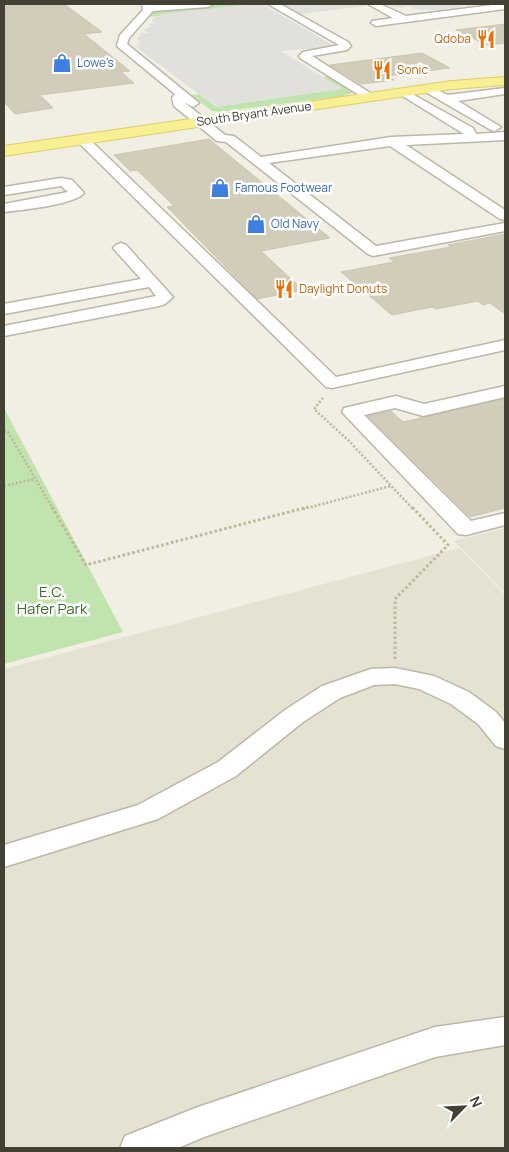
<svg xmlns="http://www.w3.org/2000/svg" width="509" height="1152" font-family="Manrope,sans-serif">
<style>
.residential{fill:#e5e2d2}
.green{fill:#c1e4ae}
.parking{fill:#e2e0dc}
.building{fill:#d2cdba;stroke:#ccc6ad}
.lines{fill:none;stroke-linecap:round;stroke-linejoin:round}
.minor-casing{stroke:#bcb8a7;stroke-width:3}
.major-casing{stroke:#ddcf65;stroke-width:2}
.path-far1{stroke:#bdb799;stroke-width:2.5;stroke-dasharray:2 2;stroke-linecap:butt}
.path{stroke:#bdb799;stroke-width:3;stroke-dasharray:2.5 2.5;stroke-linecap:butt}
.minor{fill:#fff;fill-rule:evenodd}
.major{fill:#f9ef94;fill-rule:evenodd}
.labels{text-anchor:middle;stroke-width:5;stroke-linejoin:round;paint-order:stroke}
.far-food-label{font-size:12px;fill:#c56008;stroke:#fff;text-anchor:start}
.far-shop-label{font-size:12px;fill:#366cbe;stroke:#fff;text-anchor:start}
.far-street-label{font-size:12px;fill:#434034;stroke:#fff}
.park-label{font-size:15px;fill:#38712b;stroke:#fff}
</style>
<rect width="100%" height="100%" fill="#f1efe4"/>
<path class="residential" d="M 505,528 L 505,593 L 454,541 Z
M 459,548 L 505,595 L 505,1148 L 4,1148 L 4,669 Z"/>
<path class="green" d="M 224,4 L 252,4 L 149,17 L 156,10 Z
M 327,76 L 353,91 L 352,93 L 343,96 L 220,112 L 212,111 L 191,95 L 199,94 L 216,107 L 341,88 L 323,77 Z
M 4,408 L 123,632 L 4,664 Z"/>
<path class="parking" d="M 252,4 L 264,5 L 336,47 L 281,51 L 342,89 L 216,107 L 135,46 L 139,45 L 137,43 L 141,42 L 137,40 L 138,37 L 142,36 L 139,34 L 148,33 L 143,30 L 151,26 L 148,24 L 156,23 L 152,21 L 155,17 L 162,16 L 160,14 Z
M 283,4 L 361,4 L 365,6 L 301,14 Z
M 388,4 L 486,4 L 467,6 L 459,5 L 461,7 L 443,9 L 444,11 L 414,9 L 413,7 L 407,6 L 401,8 L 389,6 Z"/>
<path class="building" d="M 4,4 L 64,4 L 102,32 L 84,34 L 130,71 L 121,72 L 134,83 L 40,95 L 53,108 L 15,114 L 4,102 Z
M 505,24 L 505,43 L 487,45 L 456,30 Z
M 422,53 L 450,68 L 387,76 L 394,80 L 361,84 L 330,65 Z
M 209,139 L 330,238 L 261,251 L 303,290 L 257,299 L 167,207 L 174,206 L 137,170 L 130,171 L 114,155 Z
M 505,234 L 505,314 L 490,303 L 483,305 L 478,301 L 436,309 L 432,307 L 392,315 L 341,272 L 394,262 L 389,258 L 451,247 L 448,245 Z
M 505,399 L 505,508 L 470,517 L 368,416 L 391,411 L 403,422 Z"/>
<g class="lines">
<g class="minor-casing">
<path id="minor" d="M 142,4 L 213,4 L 208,7 L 153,11 L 129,38 L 127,44 L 199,103 L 193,107 L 184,102 L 225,135 L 234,136 L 261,157 L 391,137 L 464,134 L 401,95 L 399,93 L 401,91 L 405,90 L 473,128 L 476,134 L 505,132 L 505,140 L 406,145 L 505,210 L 505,220 L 500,219 L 390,146 L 269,163 L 376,246 L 505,223 L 505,231 L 373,256 L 368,254 L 226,142 L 217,141 L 174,106 L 172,98 L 175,94 L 118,47 L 117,45 L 120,35 L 143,10 Z
M 268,4 L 280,4 L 348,42 L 351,46 L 347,50 L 312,56 L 375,96 L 377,98 L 375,100 L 367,100 L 300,58 L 299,56 L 303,52 L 339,45 Z
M 368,4 L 380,4 L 406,16 L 500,4 L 505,4 L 505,9 L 376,26 L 371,23 L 372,21 L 393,18 Z
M 428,86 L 448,95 L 505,88 L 505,94 L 458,101 L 501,127 L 495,131 L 491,130 L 424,91 L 422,89 Z
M 82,135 L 86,136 L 336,377 L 505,340 L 505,350 L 332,388 L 326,387 L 78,142 L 76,139 Z
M 61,178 L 72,180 L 84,193 C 74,205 21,210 4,212 L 4,204 L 68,192 L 61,186 L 4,195 L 4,187 Z
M 121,243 L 126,245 L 173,297 L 165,304 L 159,306 L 4,336 L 4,326 L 156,296 L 149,287 L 4,314 L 4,304 L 141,279 L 113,248 L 116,245 Z
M 505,386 L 505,397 L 423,416 L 395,408 L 364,415 L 471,521 L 505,513 L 505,525 L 466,535 L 458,534 L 342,412 L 344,408 L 396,396 L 424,404 Z
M 395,668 L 434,676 L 469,692 L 496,712 L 505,723 L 505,749 L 496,746 L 478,724 L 451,704 L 419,689 L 395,684 L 374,685 L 340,698 L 303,722 L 236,776 L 158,819 L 4,867 L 4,845 L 138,805 L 218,762 L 285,710 L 322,686 L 371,669 Z
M 505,1017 L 505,1045 L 435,1057 L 204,1137 L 178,1148 L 120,1148 L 125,1136 L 198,1107 L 435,1027 Z"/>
</g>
<g class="major-casing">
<path id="major" d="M 505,77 L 505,85 L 452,89 L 4,156 L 4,146 L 452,81 Z"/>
</g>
<path class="path-far1" d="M 323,398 L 314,409 L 348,440 L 413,509
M 4,431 L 8,432 L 53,509
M 4,486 L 35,479
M 303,509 L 391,486"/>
<path class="path" d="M 52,507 L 86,565 L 308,507
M 395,659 L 395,599 L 448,545 L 412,507"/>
<use href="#minor" class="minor"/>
<use href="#major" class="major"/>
</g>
<defs>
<g id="restaurant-bare" transform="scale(1.5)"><path d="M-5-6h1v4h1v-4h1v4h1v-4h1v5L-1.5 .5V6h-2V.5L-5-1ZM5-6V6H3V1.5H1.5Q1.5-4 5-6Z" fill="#e8710a" stroke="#fff" stroke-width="2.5" paint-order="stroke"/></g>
<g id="shop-bare" transform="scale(1.5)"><path d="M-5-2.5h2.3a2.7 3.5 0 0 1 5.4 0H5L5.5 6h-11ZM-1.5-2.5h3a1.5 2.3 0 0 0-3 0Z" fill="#3f7fe0" stroke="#fff" stroke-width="2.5" paint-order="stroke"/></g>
</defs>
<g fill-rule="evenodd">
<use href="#restaurant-bare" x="486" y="39"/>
<use href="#shop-bare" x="62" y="63"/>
<use href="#restaurant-bare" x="382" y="70"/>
<use href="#shop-bare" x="220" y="188"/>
<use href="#shop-bare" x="256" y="224"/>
<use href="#restaurant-bare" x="284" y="289"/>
</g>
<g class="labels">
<g class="far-food-label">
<text x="471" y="43" text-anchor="end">Qdoba</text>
<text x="397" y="74">Sonic</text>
<text x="299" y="293">Daylight Donuts</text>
</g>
<g class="far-shop-label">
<text x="77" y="67">Lowe's</text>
<text x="235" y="192">Famous Footwear</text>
<text x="271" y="228">Old Navy</text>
</g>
<g class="far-street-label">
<text transform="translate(254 114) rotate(-8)" y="4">South Bryant Avenue</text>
</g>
<g class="park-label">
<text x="52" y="597">E.C.<tspan x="52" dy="17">Hafer Park</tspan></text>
</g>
</g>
<rect width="509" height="1152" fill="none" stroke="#434034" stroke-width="10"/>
<g transform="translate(464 1107) rotate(66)" stroke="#ffffff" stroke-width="4" paint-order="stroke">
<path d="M0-4L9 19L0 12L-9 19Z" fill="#434034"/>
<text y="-8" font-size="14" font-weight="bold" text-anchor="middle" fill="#434034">N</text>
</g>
</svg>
